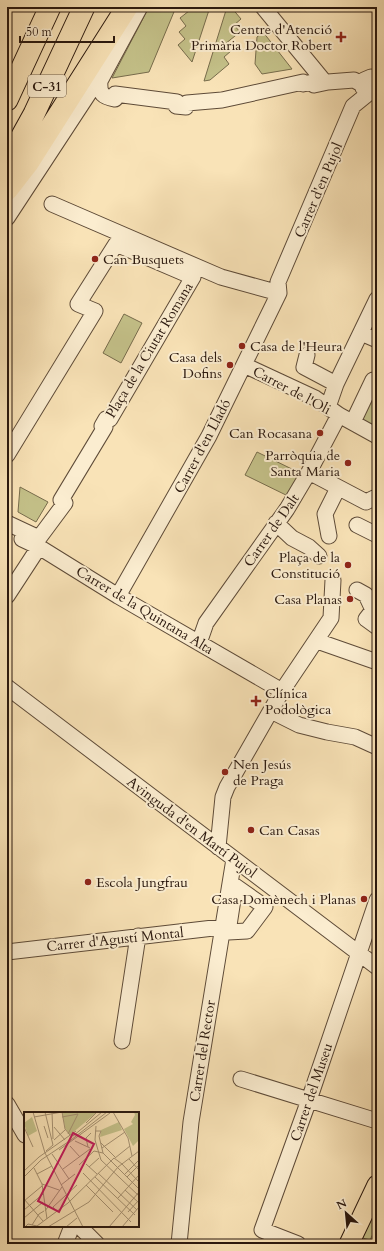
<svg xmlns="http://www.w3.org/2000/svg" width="384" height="1251" font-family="Cardo,serif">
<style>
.green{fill:#c4c189;stroke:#776c4c}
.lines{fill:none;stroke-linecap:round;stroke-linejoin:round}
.minor-casing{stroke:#5e4b38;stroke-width:17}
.major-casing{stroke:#2a180e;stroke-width:21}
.highway-casing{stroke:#2a180e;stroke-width:23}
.minor{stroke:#fbedd0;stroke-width:15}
.major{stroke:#f9e3b7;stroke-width:19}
.highway{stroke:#f9e3b7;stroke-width:21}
.poi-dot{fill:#8f2418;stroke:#fbedd0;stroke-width:1.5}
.labels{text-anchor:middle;stroke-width:4;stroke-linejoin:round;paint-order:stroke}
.shield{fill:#fbedd0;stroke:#695848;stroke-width:1}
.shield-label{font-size:13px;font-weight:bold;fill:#2a180e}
.poi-label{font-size:14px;fill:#2a180e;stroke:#fbedd0;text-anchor:end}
.street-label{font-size:14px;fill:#2a180e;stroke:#fbedd0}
.inset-road{fill:none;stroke:#a69273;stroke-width:1}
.view{fill:#c2185b;fill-opacity:0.15;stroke:#c2185b;stroke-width:2}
.inset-edge{fill:none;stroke:#2a180e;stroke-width:2}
</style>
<rect width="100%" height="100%" fill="#f9e3b7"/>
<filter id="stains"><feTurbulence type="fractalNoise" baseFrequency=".005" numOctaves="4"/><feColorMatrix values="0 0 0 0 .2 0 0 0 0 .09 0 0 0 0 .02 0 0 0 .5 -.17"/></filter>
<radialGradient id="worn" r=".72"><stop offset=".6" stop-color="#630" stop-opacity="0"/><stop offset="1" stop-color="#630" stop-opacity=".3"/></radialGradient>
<path class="green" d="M 149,7 L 176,7 L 149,72 L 112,78 Z
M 194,7 L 210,7 L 192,62 L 178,45 L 185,39 L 179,32 L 186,26 L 180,18 Z
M 227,7 L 231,7 L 241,19 L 234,25 L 240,32 L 225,44 L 231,51 L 224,57 L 229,64 L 210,80 L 204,81 Z
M 263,32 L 292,69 L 262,74 L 255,64 L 257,37 Z
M 124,314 L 142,323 L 121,363 L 103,353 Z
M 371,398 L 377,401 L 377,429 L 359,418 Z
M 257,452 L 300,473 L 288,496 L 245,475 Z
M 20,487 L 48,502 L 36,522 L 18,512 Z
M 377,1199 L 377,1226 L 370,1240 L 359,1237 Z"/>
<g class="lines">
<g class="minor-casing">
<path id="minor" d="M 140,7 L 100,81 C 99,94 103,97 115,99 L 115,94 L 177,102 L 176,106 L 186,107 L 187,103 L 222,100 L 303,82 L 303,84 L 323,80 L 263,7
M 314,85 L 328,82 L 354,80 L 363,85
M 367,92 L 363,88 L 364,80 L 371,77 L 377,81
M 52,204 L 221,277 L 279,293
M 7,218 L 93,87 L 100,75
M 361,333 L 377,340
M 307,355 L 304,367 L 336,384
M 244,365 L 315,398 L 339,415 L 377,436
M 328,407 L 336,384 L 377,299
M 353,422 L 373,380
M 7,455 L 95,311 L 78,304 L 116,244 L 193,277 L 110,419 L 106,419 L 102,426 L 105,427 L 61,500 L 65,503 L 39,538 L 7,523
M 309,472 L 366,502 L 374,498 L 377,499
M 276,523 L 292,538 L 309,547 L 319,556
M 357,525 L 377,535
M 329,536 L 325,514 L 338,488
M 22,539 L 39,547 L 118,596 L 282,691
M 357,590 L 366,595 L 373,610 L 366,619 L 377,627
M 7,596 L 39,547
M 118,596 L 209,436 L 279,293 L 278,282 L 353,106 L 369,93
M 317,641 L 377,662
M 199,643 L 206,623 L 287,509 L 309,472 L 339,415
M 7,687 L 377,967
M 271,711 L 299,725 L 327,732 L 355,737 L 377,747
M 218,847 L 223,797 L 227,787 L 282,691 L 331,618 L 333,580
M 235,886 L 265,907 L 247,931 L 228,932 Z
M 7,952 L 222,927
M 122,1041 L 138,936
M 241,1079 L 377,1121
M 7,1104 L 25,1135
M 79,1226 L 97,1244
M 65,1244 L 72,1226
M 179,1244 L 191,1122 L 234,859
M 298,1244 L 262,1230 L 309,1100 L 377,900"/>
</g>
<g class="major-casing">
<path id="major" d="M 349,1244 L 377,1185"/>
</g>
<g class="highway-casing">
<path id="highway" d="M 7,100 L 50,7
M 7,163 L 34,114 L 84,7
M 7,190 L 28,163 L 127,7"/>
</g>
<use href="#minor" class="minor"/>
<use href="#major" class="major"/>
<use href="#highway" class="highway"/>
</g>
<g class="poi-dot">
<path d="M339 31h4v4h4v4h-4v4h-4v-4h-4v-4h4z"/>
<circle cx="95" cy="259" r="4"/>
<circle cx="242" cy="346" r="4"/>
<circle cx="230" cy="365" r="4"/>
<circle cx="320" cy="433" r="4"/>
<circle cx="348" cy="463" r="4"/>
<circle cx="348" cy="565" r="4"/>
<circle cx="350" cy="599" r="4"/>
<path d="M254 695h4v4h4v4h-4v4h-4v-4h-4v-4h4z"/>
<circle cx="225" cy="772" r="4"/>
<circle cx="251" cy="830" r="4"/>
<circle cx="88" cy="882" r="4"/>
<circle cx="364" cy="899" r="4"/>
</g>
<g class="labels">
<rect class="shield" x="28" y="75" width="38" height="22" rx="3"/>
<g class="shield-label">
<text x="47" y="91">C-31</text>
</g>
<g class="poi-label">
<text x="332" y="34">Centre d'Atenció<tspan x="332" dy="16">Primària Doctor Robert</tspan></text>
<text x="103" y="264" text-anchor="start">Can Busquets</text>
<text x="250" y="351" text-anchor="start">Casa de l'Heura</text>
<text x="222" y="362">Casa dels<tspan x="222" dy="16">Dofins</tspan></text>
<text x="312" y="438">Can Rocasana</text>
<text x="340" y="460">Parròquia de<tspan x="340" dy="16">Santa Maria</tspan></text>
<text x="340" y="562">Plaça de la<tspan x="340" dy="16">Constitució</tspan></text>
<text x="342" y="604">Casa Planas</text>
<text x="265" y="698" text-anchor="start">Clínica<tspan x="265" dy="16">Podològica</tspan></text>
<text x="233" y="769" text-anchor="start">Nen Jesús<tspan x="233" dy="16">de Praga</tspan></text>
<text x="259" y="835" text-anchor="start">Can Casas</text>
<text x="96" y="887" text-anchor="start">Escola Jungfrau</text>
<text x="356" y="904">Casa Domènech i Planas</text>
</g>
<g class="street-label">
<text transform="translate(318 190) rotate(-67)" y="5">Carrer d'en Pujol</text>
<text transform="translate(149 350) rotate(-59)" y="5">Plaça de la Ciutat Romana</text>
<text transform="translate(292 390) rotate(28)" y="5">Carrer de l'Oli</text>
<text transform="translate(202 446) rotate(-62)" y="5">Carrer d'en Lladó</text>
<text transform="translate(271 530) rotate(-55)" y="5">Carrer de Dalt</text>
<text transform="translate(145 610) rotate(31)" y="5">Carrer de la Quintana Alta</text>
<text transform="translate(192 827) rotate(37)" y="5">Avinguda d'en Martí Pujol</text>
<text transform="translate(115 939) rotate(-6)" y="5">Carrer d'Agustí Montal</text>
<text transform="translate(202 1051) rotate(-81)" y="5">Carrer del Rector</text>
<text transform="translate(311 1092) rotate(-71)" y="5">Carrer del Museu</text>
</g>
</g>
<g transform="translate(24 1112)">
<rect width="115" height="115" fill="#f9e3b7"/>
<path d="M 38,0 L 73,0 L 46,23 L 41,16 ZM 110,0 L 115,0 L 115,28 L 109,34 L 100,17 L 109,12 L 107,10 L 111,3 ZM 8,5 L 13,19 L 4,24 L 0,11 ZM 95,10 L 98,18 L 76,25 L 77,18 Z" fill="#c4c189"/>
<path class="inset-road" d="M 9,0 L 21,41 L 59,115M 21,0 L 29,33 L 22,39M 28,0 L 29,27M 38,0 L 41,17 L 46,23M 89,0 L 104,26 L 108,44M 10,5 L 38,0M 38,5 L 54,2M 62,11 L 73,0M 20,14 L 24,26M 72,14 L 71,28 L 77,48 L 115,84M 0,15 L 9,35M 30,15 L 41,28M 71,19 L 77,19 L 75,24 L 79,41 L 115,77M 44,22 L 54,2M 49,24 L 78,0M 30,28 L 41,18M 51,29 L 66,36M 77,31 L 91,45M 46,34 L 56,45M 64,35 L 62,26 L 67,21M 78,36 L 101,20M 35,38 L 86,1M 28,42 L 45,67M 91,46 L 106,34M 105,47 L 115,58M 62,52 L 73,62M 98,52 L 115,70M 55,53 L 70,39 L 79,41M 65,55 L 75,46M 10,56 L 18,72 L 23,107M 39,57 L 66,37M 0,59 L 15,45 L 52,19M 59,61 L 107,110M 74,61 L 113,98M 13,62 L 28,54M 101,62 L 115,48M 0,65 L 17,48 L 47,28 L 83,0M 71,65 L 111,103M 103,65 L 115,53M 18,72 L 35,78M 37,73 L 51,62M 62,73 L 89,100M 101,78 L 115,91M 94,86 L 115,63M 0,87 L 19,109M 0,89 L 18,74M 0,98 L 19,82M 21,99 L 38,75M 32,99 L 29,95 L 53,73M 104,100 L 115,88M 0,106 L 19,90M 8,113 L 15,102 L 20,99M 1,115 L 4,112 L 13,114 L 44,91 L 90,46 L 98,52M 24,115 L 65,90 L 94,55 L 115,39M 42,115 L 53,106M 85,115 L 115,80M 98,115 L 115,95"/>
<path class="view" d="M 49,21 L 70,32 L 35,100 L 14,89 Z"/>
<rect width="115" height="115" class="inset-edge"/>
</g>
<rect width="384" height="1251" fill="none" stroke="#f9e3b7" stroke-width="24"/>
<rect x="8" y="8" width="368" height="1235" fill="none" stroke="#2a180e" stroke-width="2"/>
<rect x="12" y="12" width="360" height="1227" fill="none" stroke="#2a180e"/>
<g transform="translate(346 1213) rotate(333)" stroke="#fbedd0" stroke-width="3" paint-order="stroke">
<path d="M0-3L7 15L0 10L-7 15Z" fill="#2a180e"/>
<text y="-6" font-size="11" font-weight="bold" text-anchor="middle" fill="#2a180e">N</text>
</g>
<path d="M20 36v6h94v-6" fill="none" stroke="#2a180e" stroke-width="2"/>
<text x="26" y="36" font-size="12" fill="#2a180e" stroke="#fbedd0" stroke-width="3" paint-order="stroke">50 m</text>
<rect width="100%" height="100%" filter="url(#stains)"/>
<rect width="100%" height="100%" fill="url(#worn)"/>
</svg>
